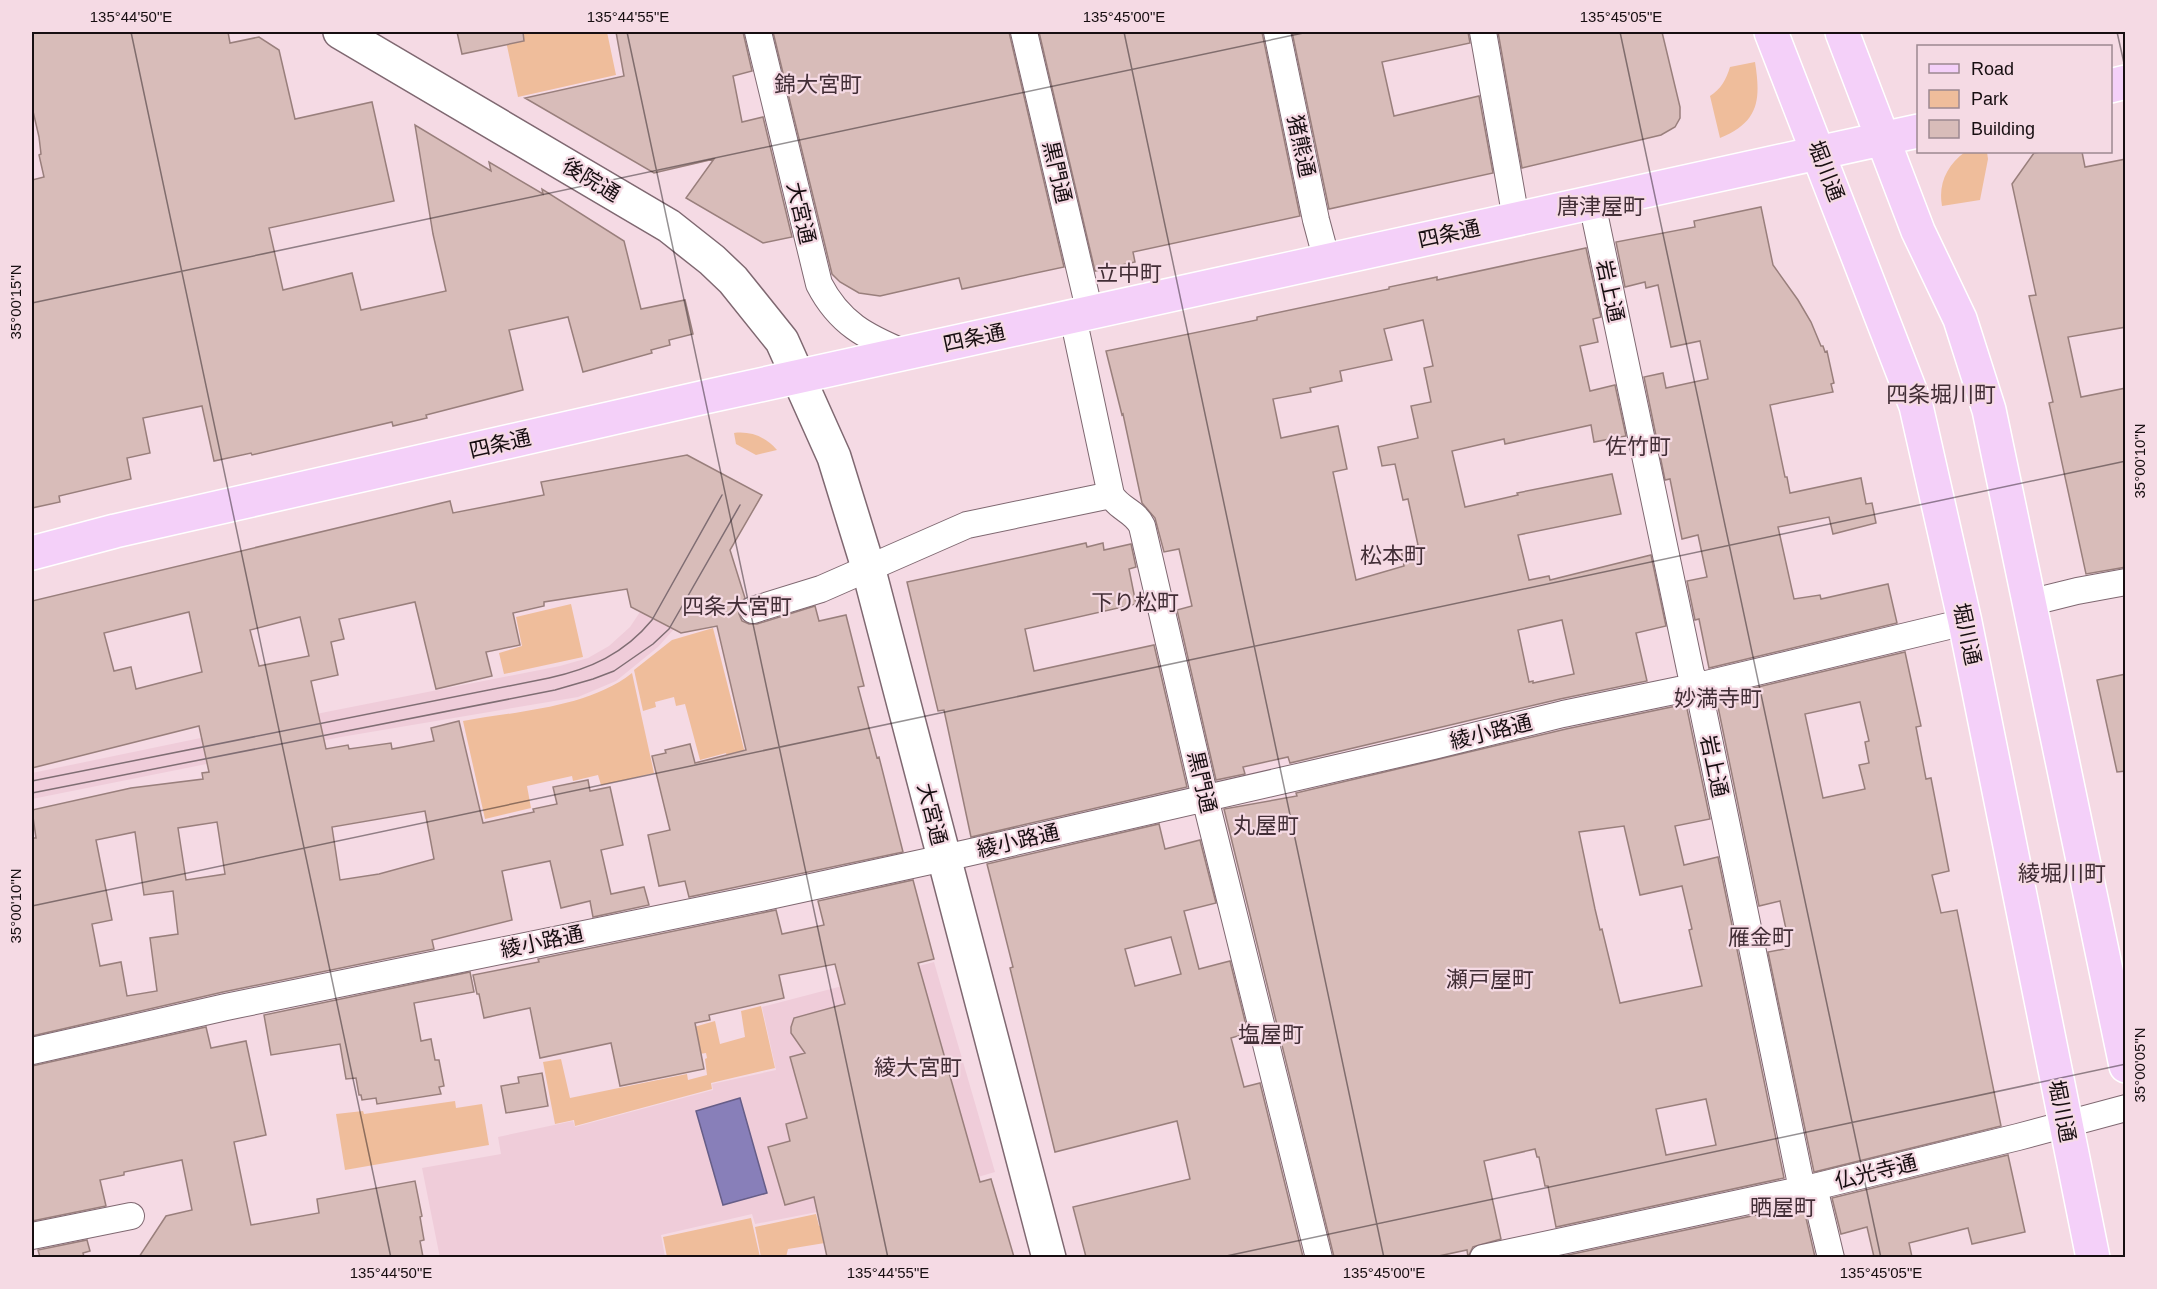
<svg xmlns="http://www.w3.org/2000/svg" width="2157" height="1289" font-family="Helvetica,'Noto Sans JP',sans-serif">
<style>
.built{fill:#efccd9}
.green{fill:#efbd9b}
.water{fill:#887fb9;stroke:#665d87;stroke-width:1.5}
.building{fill:#d8bcb9;stroke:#997f7c;stroke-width:1.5;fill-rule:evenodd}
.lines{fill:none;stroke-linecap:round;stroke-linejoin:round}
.minor-casing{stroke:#7f6871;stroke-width:28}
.tertiary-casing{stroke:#7f6871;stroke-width:36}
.primary-casing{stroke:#fff;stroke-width:36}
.minor{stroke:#fff;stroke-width:26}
.tertiary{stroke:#fff;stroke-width:33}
.primary{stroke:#f4d0f9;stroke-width:33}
.tram{stroke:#7f6d73;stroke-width:1.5}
.ticks{fill:none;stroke:#170e11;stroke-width:1.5;stroke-opacity:0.45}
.labels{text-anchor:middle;stroke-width:4.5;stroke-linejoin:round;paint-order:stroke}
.street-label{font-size:21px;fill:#170e11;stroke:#f5dae4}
.neighbourhood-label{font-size:22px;fill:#422e36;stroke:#f5dae4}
.neatline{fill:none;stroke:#170e11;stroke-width:2}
.ticks-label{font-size:15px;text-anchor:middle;fill:#170e11}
</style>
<rect width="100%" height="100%" fill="#f5dae4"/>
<path class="built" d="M 640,612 L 674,629 L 658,647 L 616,681 L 578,697 L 341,737 L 32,799 L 32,773 L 326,712 L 560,666 L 588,658 L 609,646 L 630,627 Z
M 934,962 L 995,1172 L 862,1211 L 848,1206 L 755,1224 L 752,1214 L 661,1235 L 665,1257 L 440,1258 L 422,1168 L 501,1154 L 498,1137 L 573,1121 L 575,1127 L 713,1090 L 712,1084 L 776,1070 L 762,1007 Z"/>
<path class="green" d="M 504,32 L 607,32 L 616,75 L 518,97 Z
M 1755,62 C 1761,100 1759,122 1720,138 L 1710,96 C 1721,89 1726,80 1730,67 Z
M 1965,152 L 1987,152 L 1988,159 L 1980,200 L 1942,206 C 1938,184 1947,165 1965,152 Z
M 734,433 C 751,431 766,437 777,450 L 756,455 L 736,444 Z
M 571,604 L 583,657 L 504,674 L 499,653 L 522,646 L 516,617 Z
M 713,628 L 746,757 L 728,761 L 726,753 L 700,760 L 685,704 L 676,706 L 674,697 L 655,702 L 656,707 L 643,711 L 634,670 L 672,640 Z
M 632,673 L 654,773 L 601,785 L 598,775 L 573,781 L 572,776 L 527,786 L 531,808 L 485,819 L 463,721 C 517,711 588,708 632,673 Z
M 761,1006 L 775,1068 L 711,1083 L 712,1089 L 575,1126 L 574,1120 L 555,1124 L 543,1062 L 561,1059 L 570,1098 L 687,1074 L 688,1080 L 707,1075 L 705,1059 L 707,1058 L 706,1053 L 699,1054 L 694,1027 L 715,1021 L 720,1044 L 745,1037 L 741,1011 Z
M 455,1101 L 456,1108 L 482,1104 L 489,1145 L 345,1170 L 336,1114 L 363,1111 L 364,1114 Z
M 816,1214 L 819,1226 L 834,1223 L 837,1241 L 788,1249 L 786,1257 L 761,1257 L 755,1227 Z
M 751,1218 L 760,1257 L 667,1257 L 663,1237 Z"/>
<path class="water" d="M 740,1098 L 767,1193 L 723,1205 L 696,1111 Z"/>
<path class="building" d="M 32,32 L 228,32 L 230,43 L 259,37 L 279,50 L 295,119 L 372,102 L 394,201 L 269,228 L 283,290 L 352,273 L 361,310 L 446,291 L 433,234 L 415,125 L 491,171 L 489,162 L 543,194 L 542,189 L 624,241 L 641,309 L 685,300 L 693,334 L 669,340 L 670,345 L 651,350 L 652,353 L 583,372 L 568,317 L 509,330 L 523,390 L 426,415 L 427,418 L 393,426 L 392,422 L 252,455 L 251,453 L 214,461 L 202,406 L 143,418 L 150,453 L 127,458 L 131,479 L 59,496 L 60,502 L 32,508 L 32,180 L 44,177 L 39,155 L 41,154 L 39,137 L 32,107 Z
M 457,32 L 523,32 L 524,41 L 462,54 Z
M 616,32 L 743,32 L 752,71 L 733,76 L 742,122 L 763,117 L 792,237 L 763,243 L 686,198 L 714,159 L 654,173 L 525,98 L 624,76 Z
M 773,32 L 1009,32 L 1064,267 L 962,289 L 959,278 L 880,296 L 859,293 L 840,282 L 832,274 Z
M 1039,32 L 1262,32 L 1300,216 L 1133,252 L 1135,262 L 1095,271 Z
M 1292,32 L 1468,32 L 1470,43 L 1382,62 L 1394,116 L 1479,96 L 1493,173 L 1329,209 Z
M 1498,32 L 1662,32 L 1680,107 L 1680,118 L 1675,127 L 1661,135 L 1522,168 Z
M 2041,152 L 2082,152 L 2085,167 L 2126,159 L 2126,327 L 2068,337 L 2081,397 L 2126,388 L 2126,567 L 2086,574 L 2049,403 L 2053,402 L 2029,296 L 2036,295 L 2012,184 L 2034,153 Z
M 1761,207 L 1773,265 L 1798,300 L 1811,322 L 1821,346 L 1823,346 L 1825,352 L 1827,351 L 1834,383 L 1831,384 L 1833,392 L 1770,405 L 1785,477 L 1787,477 L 1790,493 L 1861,478 L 1866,504 L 1872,503 L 1876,523 L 1833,534 L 1829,517 L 1778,527 L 1794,599 L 1820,595 L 1821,599 L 1888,584 L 1897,623 L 1709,668 L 1699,619 L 1695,620 L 1687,581 L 1707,577 L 1698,535 L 1682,539 L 1670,479 L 1665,480 L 1644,377 L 1663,373 L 1666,388 L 1708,379 L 1700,341 L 1671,347 L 1658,285 L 1646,288 L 1645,282 L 1625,287 L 1616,242 L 1695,227 L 1694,221 Z
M 1586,248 L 1601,317 L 1593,319 L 1598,342 L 1580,346 L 1590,391 L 1615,385 L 1626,436 L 1594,442 L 1591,425 L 1505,444 L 1504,439 L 1452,451 L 1465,507 L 1518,495 L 1517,493 L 1612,474 L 1621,514 L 1518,535 L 1529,580 L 1549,576 L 1550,580 L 1651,555 L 1666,626 L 1636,633 L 1647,681 L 1560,699 L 1290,763 L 1288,757 L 1243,767 L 1245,774 L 1216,780 L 1177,610 L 1192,606 L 1179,549 L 1164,552 L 1155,518 L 1142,503 L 1123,414 L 1122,415 L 1106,351 L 1257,320 L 1257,317 L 1389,289 L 1389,287 L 1437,277 L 1437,280 ZM 1423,320 L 1433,366 L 1424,368 L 1431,402 L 1411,406 L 1418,438 L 1378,447 L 1382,466 L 1395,464 L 1403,500 L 1408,499 L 1418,545 L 1401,549 L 1404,566 L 1356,580 L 1333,472 L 1347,469 L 1338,426 L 1281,438 L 1273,399 L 1311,392 L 1310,388 L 1342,381 L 1340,371 L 1392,360 L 1384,329 ZM 1562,620 L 1574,674 L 1533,683 L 1533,681 L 1529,682 L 1518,630 Z
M 687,455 L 762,495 L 730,550 L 745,598 L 738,607 L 739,614 L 742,621 L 749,624 L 757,624 L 815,606 L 819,621 L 846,615 L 864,686 L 858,687 L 877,758 L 879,757 L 903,852 L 689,897 L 685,881 L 659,886 L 648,835 L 670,830 L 652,756 L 666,753 L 665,750 L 690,744 L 695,763 L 746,750 L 717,626 L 681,633 L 631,607 L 627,589 L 544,602 L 544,606 L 513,613 L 520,645 L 486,652 L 492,676 L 436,689 L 415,602 L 339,619 L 344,639 L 331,642 L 338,675 L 311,681 L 326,749 L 348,745 L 349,749 L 391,743 L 392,749 L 434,741 L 431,728 L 459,721 L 483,823 L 534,812 L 533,809 L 557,804 L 553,787 L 588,780 L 590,791 L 610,787 L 623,845 L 601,850 L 611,894 L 644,887 L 649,905 L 593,917 L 590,901 L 561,908 L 550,861 L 502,871 L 512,920 L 432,940 L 434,949 L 223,992 L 32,1036 L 32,838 L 36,838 L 32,810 L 131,788 L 203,779 L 202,773 L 209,772 L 199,726 L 32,768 L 32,601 L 450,501 L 453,513 L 544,495 L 541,482 ZM 189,612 L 202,672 L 136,689 L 131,667 L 114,671 L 104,633 ZM 300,617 L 309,656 L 259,666 L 250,630 ZM 425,811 L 434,859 L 379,874 L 340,880 L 332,827 ZM 217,822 L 225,874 L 186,880 L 178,828 ZM 135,832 L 144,895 L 173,891 L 178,934 L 150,938 L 157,991 L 127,996 L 121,962 L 100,966 L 92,924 L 112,920 L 96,840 Z
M 1086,543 L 1087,547 L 1103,543 L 1104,550 L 1131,544 L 1136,567 L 1129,569 L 1136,604 L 1025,629 L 1034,671 L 1154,645 L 1187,787 L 971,837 L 944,710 L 938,711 L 907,582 Z
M 1905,652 L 1921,726 L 1916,727 L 1926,779 L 1931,778 L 1949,871 L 1932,875 L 1941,913 L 1957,910 L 2001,1126 L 1814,1172 L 1768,952 L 1790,948 L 1780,901 L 1759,906 L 1716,697 ZM 1860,702 L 1869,741 L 1865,742 L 1869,763 L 1859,765 L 1865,789 L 1823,798 L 1805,714 Z
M 2126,674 L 2126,771 L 2117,772 L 2097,680 Z
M 1686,704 L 1710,819 L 1675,826 L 1684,865 L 1718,857 L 1784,1178 L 1556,1227 L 1548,1186 L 1545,1186 L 1539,1157 L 1537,1157 L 1535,1149 L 1484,1161 L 1501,1239 L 1473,1247 L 1468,1257 L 1467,1250 L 1434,1257 L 1334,1257 L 1224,809 L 1297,796 L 1296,793 L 1566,729 ZM 1624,826 L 1640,895 L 1682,886 L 1692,929 L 1689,930 L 1702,986 L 1620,1003 L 1602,929 L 1600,930 L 1595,909 L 1579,832 ZM 1706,1099 L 1716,1145 L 1666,1155 L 1656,1109 Z
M 1159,824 L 1165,849 L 1200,840 L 1216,903 L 1184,911 L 1199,969 L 1230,961 L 1248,1033 L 1231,1038 L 1244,1087 L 1260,1083 L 1303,1257 L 1086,1257 L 1073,1207 L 1190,1179 L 1177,1121 L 1055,1152 L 1010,968 L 1013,967 L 987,864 ZM 1171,937 L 1181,974 L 1135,986 L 1125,949 Z
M 913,880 L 934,959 L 918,963 L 980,1182 L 991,1179 L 1014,1257 L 827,1257 L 814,1197 L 785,1205 L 768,1147 L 790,1141 L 786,1124 L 807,1118 L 790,1057 L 805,1053 L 791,1033 L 791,1027 L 794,1018 L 845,1004 L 835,964 L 779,975 L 784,998 L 709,1015 L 710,1020 L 695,1023 L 704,1069 L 620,1086 L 611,1043 L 540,1058 L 530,1008 L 484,1018 L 479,994 L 477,994 L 473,975 L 539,962 L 538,959 L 776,910 L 782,934 L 824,925 L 818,901 Z
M 470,972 L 474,992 L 414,1003 L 421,1041 L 431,1039 L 435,1060 L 439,1060 L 444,1086 L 439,1087 L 441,1094 L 377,1104 L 376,1098 L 362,1100 L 361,1095 L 359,1095 L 356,1078 L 346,1079 L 340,1044 L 271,1055 L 264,1015 Z
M 206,1027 L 211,1048 L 246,1041 L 266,1135 L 234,1142 L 251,1225 L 319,1213 L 317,1199 L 415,1181 L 422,1216 L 420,1217 L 424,1240 L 420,1241 L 423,1257 L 139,1257 L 166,1216 L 192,1210 L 182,1160 L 124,1172 L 124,1175 L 100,1180 L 106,1206 L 32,1221 L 32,1066 Z
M 542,1073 L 548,1106 L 506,1113 L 501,1086 L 519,1083 L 518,1077 Z
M 2008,1155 L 2025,1232 L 1972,1244 L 1968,1228 L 1909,1243 L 1912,1257 L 1874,1257 L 1867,1227 L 1841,1234 L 1832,1198 Z
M 1803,1205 L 1815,1257 L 1563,1257 L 1563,1256 Z
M 87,1240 L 90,1251 L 83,1253 L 84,1257 L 40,1257 L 38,1250 Z"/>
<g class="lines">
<g class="minor-casing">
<path id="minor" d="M 758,32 L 819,284 C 839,323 866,337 905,353
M 1024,32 L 1090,313
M 1277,32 L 1316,220 L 1327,261
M 1483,32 L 1516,219
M 1592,203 L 1691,674 L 1698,686 L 1802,1189
M 1073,317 L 1111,495 C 1120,510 1134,510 1142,526 L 1205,798 L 1319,1258
M 2029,603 L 2077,591 L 2126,582
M 753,610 L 821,589 L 967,525 L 1111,495
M 32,1051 L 226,1007 L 765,897 L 967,853 L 1433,746 L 1563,714 L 1698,686 L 1965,622
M 1814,1187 L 1831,1258
M 32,1236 L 131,1216
M 1483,1258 L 1814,1187 L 2018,1137 L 2126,1108"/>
</g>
<g class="tertiary-casing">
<path id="tertiary" d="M 340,32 L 669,226 L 712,260 L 733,280 L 782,341 L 834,457 L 868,567 L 1049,1258"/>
</g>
<g class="primary-casing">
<path id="primary" d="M 1771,32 L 1916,406 L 1965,622 L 2093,1258
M 1842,32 L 1918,231 L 1960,319 L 1989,410 L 2126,1066
M 2110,86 L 2126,82
M 32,553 L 115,531 L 705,397 L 1918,131"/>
</g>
<use href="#minor" class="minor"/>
<use href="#tertiary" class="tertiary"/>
<use href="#primary" class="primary"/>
<path class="tram" d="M 32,781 L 549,678 C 590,669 624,654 652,620 L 722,495
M 32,793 L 555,690 L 593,679 L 614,671 L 653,644 L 669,629 L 740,505"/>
</g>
<path class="ticks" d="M 131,32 L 391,1258M 627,32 L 888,1258M 1124,32 L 1384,1258M 1620,32 L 1881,1258M 2117,32 L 2126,72M 32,303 L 1308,32M 32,906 L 2126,461M 1217,1258 L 2126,1064"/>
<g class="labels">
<g class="street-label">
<text transform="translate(1301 146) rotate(78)" y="7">猪熊通</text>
<text transform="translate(1826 171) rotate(69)" y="7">堀川通</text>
<text transform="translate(1057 172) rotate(77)" y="7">黒門通</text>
<text transform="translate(591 180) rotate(31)" y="7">後院通</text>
<text transform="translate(801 213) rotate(77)" y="7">大宮通</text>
<text transform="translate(1449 234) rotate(-12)" y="7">四条通</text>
<text transform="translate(1610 291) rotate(78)" y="7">岩上通</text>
<text transform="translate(974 338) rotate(-12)" y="7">四条通</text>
<text transform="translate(500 444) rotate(-13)" y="7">四条通</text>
<text transform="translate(1967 634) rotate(78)" y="7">堀川通</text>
<text transform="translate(1491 732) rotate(-14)" y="7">綾小路通</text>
<text transform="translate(1714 766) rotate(78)" y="7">岩上通</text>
<text transform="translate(1202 782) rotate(77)" y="7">黒門通</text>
<text transform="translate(932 814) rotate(76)" y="7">大宮通</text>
<text transform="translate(1018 841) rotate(-13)" y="7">綾小路通</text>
<text transform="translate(542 942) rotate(-12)" y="7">綾小路通</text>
<text transform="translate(2062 1111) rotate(79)" y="7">堀川通</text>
<text transform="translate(1876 1172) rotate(-14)" y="7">仏光寺通</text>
</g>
<g class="neighbourhood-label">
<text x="818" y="92">錦大宮町</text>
<text x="1601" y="214">唐津屋町</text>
<text x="1129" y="281">立中町</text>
<text x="1941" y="402">四条堀川町</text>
<text x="1638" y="454">佐竹町</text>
<text x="1393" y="563">松本町</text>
<text x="1135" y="610">下り松町</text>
<text x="737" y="614">四条大宮町</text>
<text x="1718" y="706">妙満寺町</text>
<text x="1266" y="833">丸屋町</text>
<text x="2062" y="881">綾堀川町</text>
<text x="1761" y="945">雁金町</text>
<text x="1490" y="987">瀬戸屋町</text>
<text x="1271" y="1042">塩屋町</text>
<text x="918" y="1075">綾大宮町</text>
<text x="1783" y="1215">晒屋町</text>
</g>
</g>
<rect width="2157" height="1289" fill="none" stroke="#f5dae4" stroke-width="66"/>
<rect x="1917" y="45" width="195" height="108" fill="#f5dae4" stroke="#9c8890" stroke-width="1.5"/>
<rect x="1929" y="64" width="30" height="9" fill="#f4d0f9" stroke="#9c8890" stroke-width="1.5"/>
<text x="1971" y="75" font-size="18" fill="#170e11">Road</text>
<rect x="1929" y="90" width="30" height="18" fill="#efbd9b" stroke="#9c8890" stroke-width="1.5"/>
<text x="1971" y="105" font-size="18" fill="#170e11">Park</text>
<rect x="1929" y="120" width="30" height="18" fill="#d8bcb9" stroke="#9c8890" stroke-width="1.5"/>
<text x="1971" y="135" font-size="18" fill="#170e11">Building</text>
<rect x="33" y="33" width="2091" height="1223" class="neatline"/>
<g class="ticks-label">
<text x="131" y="22">135°44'50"E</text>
<text x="628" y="22">135°44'55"E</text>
<text x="1124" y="22">135°45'00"E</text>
<text x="1621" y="22">135°45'05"E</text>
<text transform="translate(16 302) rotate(-90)" y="5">35°00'15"N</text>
<text transform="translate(2140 461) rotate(-90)" y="5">35°00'10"N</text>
<text transform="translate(16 906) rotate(-90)" y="5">35°00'10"N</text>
<text transform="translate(2140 1065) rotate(-90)" y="5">35°00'05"N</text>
<text x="391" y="1278">135°44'50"E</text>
<text x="888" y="1278">135°44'55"E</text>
<text x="1384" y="1278">135°45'00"E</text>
<text x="1881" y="1278">135°45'05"E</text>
</g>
</svg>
